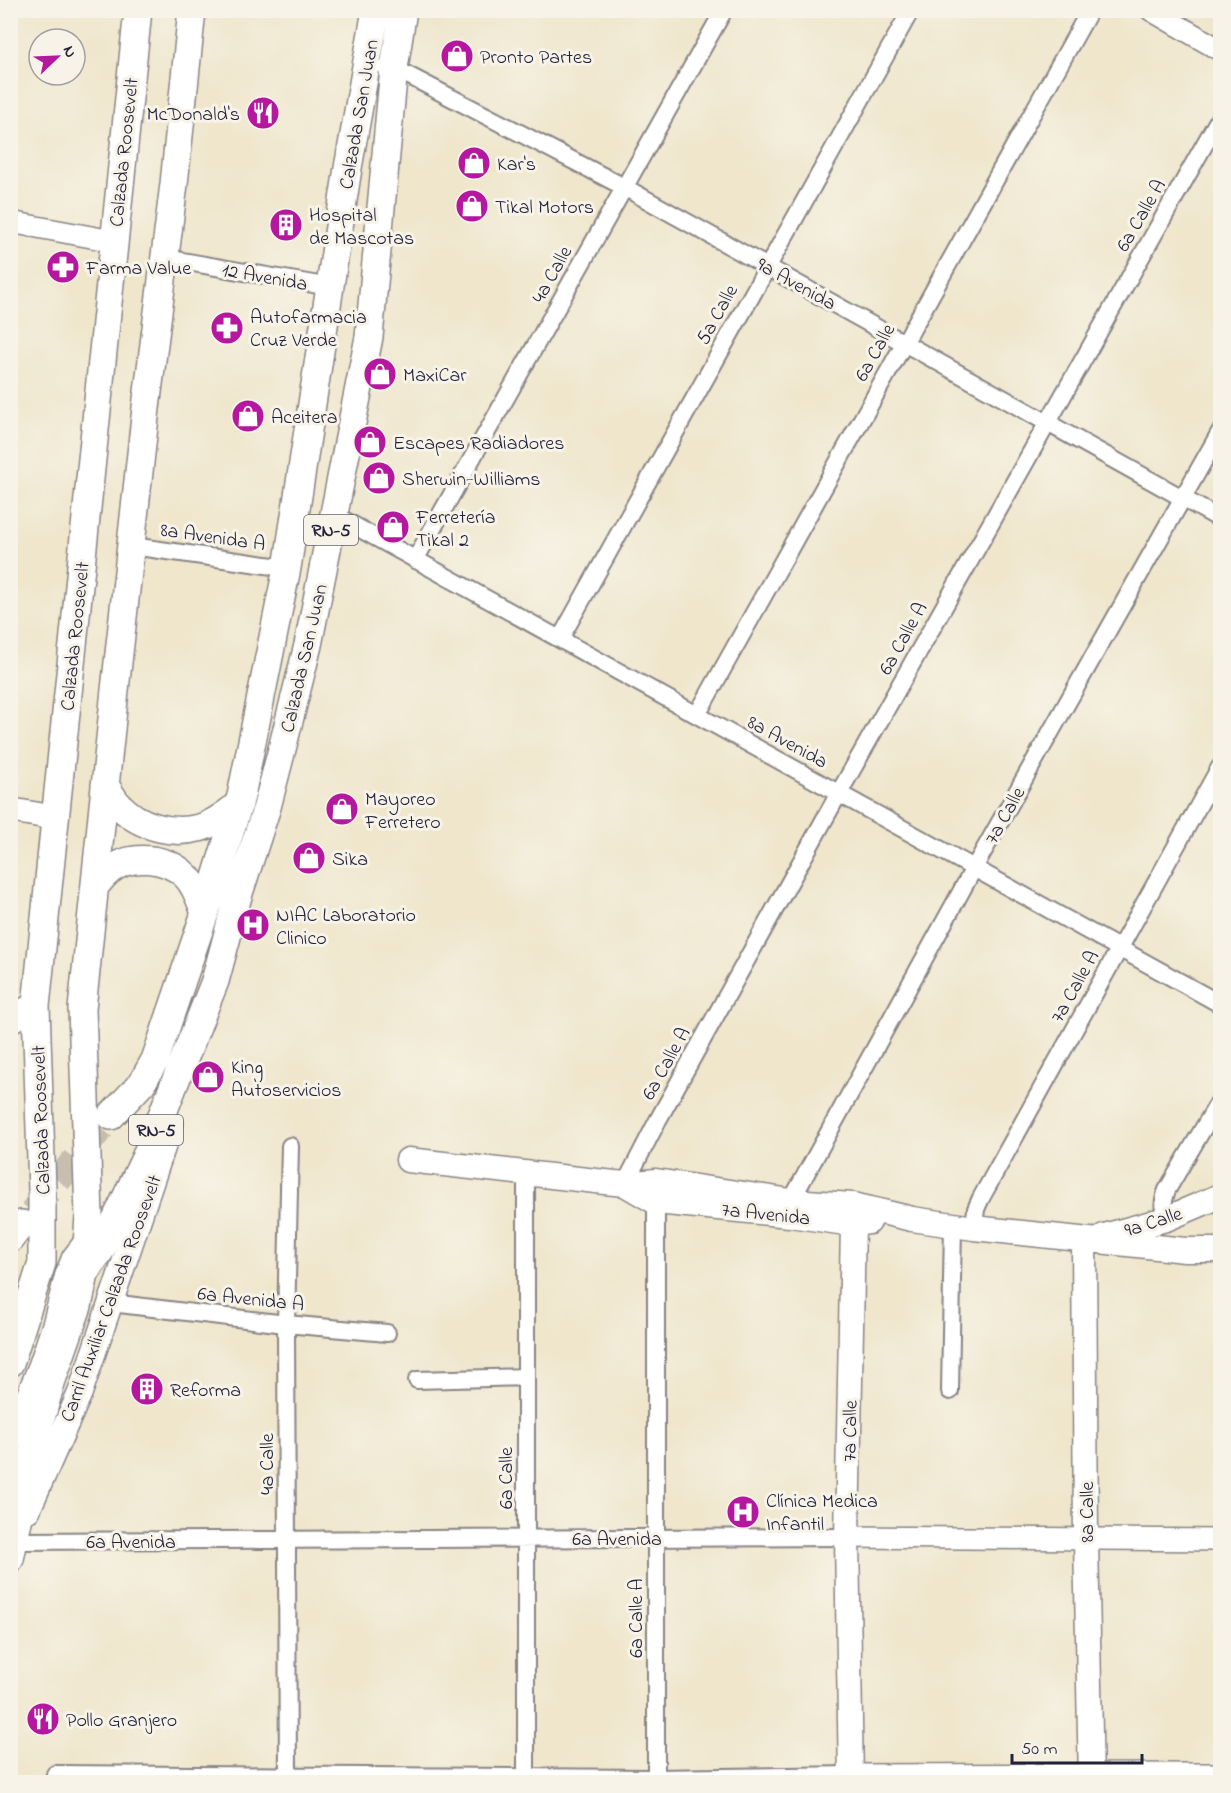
<svg xmlns="http://www.w3.org/2000/svg" width="1231" height="1793" font-family="'Indie Flower',sans-serif">
<style>
.lines{fill:none;stroke-linecap:round;stroke-linejoin:round}
.primary-tunnel{stroke:#c6bfaf;stroke-width:27;stroke-dasharray:27 14;stroke-linecap:butt}
.minor-casing{stroke:#888484;stroke-width:20}
.tertiary-casing{stroke:#888484;stroke-width:24}
.secondary-casing{stroke:#888484;stroke-width:27}
.primary-casing{stroke:#888484;stroke-width:30}
.trunk-casing{stroke:#888484;stroke-width:30}
.minor{stroke:#fff;stroke-width:16}
.tertiary{stroke:#fff;stroke-width:21}
.secondary{stroke:#fff;stroke-width:24}
.primary{stroke:#fff;stroke-width:27}
.trunk{stroke:#fff;stroke-width:27}
.labels{text-anchor:middle;stroke-width:6;stroke-linejoin:round;paint-order:stroke}
.shield{fill:#f7f3e8;stroke:#62616f;stroke-width:1.5}
.shield-label{font-size:18px;font-weight:bold;fill:#22223b}
.poi-label{font-size:20px;fill:#22223b;stroke:#f7f3e8;text-anchor:start}
.street-label{font-size:20px;fill:#22223b;stroke:#f7f3e8}
</style>
<rect width="100%" height="100%" fill="#f7f3e8"/>
<filter id="ink" filterUnits="userSpaceOnUse"><feTurbulence type="fractalNoise" baseFrequency=".0167" numOctaves="2"/><feDisplacementMap in="SourceGraphic" scale="12" xChannelSelector="R" yChannelSelector="G"/><feConvolveMatrix kernelMatrix="1 2 1 2 8 2 1 2 1" color-interpolation-filters="sRGB"/></filter>
<filter id="wash" filterUnits="userSpaceOnUse"><feTurbulence type="fractalNoise" baseFrequency=".008" numOctaves="4" result="noise"/><feDisplacementMap in="SourceGraphic" scale="24" xChannelSelector="R" yChannelSelector="G"/><feGaussianBlur stdDeviation="1.35" result="paint"/><feColorMatrix in="noise" values="0 0 0 0 0 0 0 0 0 0 0 0 0 0 0 0 0 1.4 0 .05"/><feComposite in="paint" operator="in"/></filter>
<g filter="url(#wash)">
<rect width="100%" height="100%" fill="#efe6cc"/>
</g>
<g filter="url(#ink)">
<g class="lines">
<path class="primary-tunnel" d="M 32,1212 L 111,1116"/>
<g class="minor-casing">
<path id="minor" d="M 386,68 L 394,68 L 624,187 L 1220,519
M 165,258 L 330,287
M 335,515 L 1220,1004
M 132,546 L 287,568
M 415,560 L 724,10
M 560,639 L 911,10
M 697,715 L 1090,10
M 526,1174 L 526,1782
M 625,1184 L 658,1120 L 839,793 L 1220,117
M 791,1201 L 974,868 L 1220,432
M 1166,1219 C 1162,1208 1163,1201 1167,1190 L 1220,1100
M 974,1228 L 976,1209 L 981,1198 L 1220,767
M 111,1303 L 286,1324 L 387,1333
M 417,1380 L 526,1377
M 950,1391 L 953,1225
M 14,1541 L 847,1537
M 55,1774 L 656,1778 L 851,1775
M 288,1782 L 286,1324 L 290,1146
M 656,1782 L 656,1202"/>
</g>
<g class="tertiary-casing">
<path id="tertiary" d="M 1151,10 L 1220,50
M 10,222 L 113,241
M 847,1537 L 1220,1540
M 851,1775 L 1220,1774"/>
</g>
<g class="secondary-casing">
<path id="secondary" d="M 10,810 L 56,818
M 408,1160 L 605,1182 L 625,1184 L 656,1181 L 791,1201 L 853,1205 L 912,1219 L 974,1228 L 1185,1250 L 1220,1250
M 625,1184 L 656,1202 L 790,1215 L 853,1224 L 869,1222
M 1104,1236 L 1166,1219 L 1220,1196
M 1084,1241 L 1086,1540 L 1091,1782
M 11,1439 L 41,1365 L 55,1323 L 67,1276 L 74,1258 L 87,1241
M 28,1510 L 80,1393 L 171,1124
M 851,1782 L 847,1537 L 853,1224 L 880,1212"/>
</g>
<g class="primary-casing">
<path id="primary" d="M 111,1116 L 142,1083 L 155,1060 L 205,913 L 241,796 L 287,568 L 348,168 L 376,10
M 10,1239 L 22,1224
M 85,1274 L 102,1248 L 145,1158 L 215,981 L 238,896 L 267,807 L 281,753 L 308,645 L 369,337 L 394,68 L 403,10"/>
</g>
<g class="trunk-casing">
<path id="trunk" d="M 105,785 C 109,791 113,799 118,804 C 138,826 170,835 199,828 C 214,824 227,814 239,804
M 96,885 C 100,880 104,875 109,871 C 130,853 167,857 186,876 C 196,886 200,900 205,913
M 10,1019 L 36,1006
M 10,1363 L 42,1263 L 42,1190 L 36,1006 L 138,10
M 10,1559 L 36,1436 L 51,1383 L 78,1306 L 85,1274 L 89,1216 L 82,1009 L 115,690 L 146,408 L 174,184 L 192,10"/>
</g>
<use href="#minor" class="minor"/>
<use href="#tertiary" class="tertiary"/>
<use href="#secondary" class="secondary"/>
<use href="#primary" class="primary"/>
<use href="#trunk" class="trunk"/>
</g>
</g>
<defs>
<g id="shop-disc" transform="scale(1.725)"><circle r="9.5" fill="#b5179e" stroke="#f7f3e8"/><path d="M-5-2.5h2.3a2.7 3.5 0 0 1 5.4 0H5L5.5 6h-11ZM-1.5-2.5h3a1.5 2.3 0 0 0-3 0Z" fill="#fff"/></g>
<g id="restaurant-disc" transform="scale(1.725)"><circle r="9.5" fill="#b5179e" stroke="#f7f3e8"/><path d="M-5-6h1v4h1v-4h1v4h1v-4h1v5L-1.5 .5V6h-2V.5L-5-1ZM5-6V6H3V1.5H1.5Q1.5-4 5-6Z" fill="#fff"/></g>
<g id="building-disc" transform="scale(1.725)"><circle r="9.5" fill="#b5179e" stroke="#f7f3e8"/><path d="M-4-6H4V6H1V3H-1V6H-4ZM-2.5-4.3h1.7v1.8h-1.7ZM.8-4.3h1.7v1.8H.8ZM-2.5-1h1.7V.8h-1.7ZM.8-1h1.7V.8H.8Z" fill="#fff"/></g>
<g id="pharmacy-disc" transform="scale(1.725)"><circle r="9.5" fill="#b5179e" stroke="#f7f3e8"/><path d="M-2-6h4v4h4v4h-4v4h-4v-4h-4v-4h4Z" fill="#fff"/></g>
<g id="hospital-disc" transform="scale(1.725)"><circle r="9.5" fill="#b5179e" stroke="#f7f3e8"/><path d="M-5-5h3v3.5h4V-5h3V5h-3V1.5h-4V5h-3Z" fill="#fff"/></g>
</defs>
<g fill-rule="evenodd">
<use href="#shop-disc" x="457" y="56"/>
<use href="#restaurant-disc" x="263" y="113"/>
<use href="#shop-disc" x="474" y="163"/>
<use href="#shop-disc" x="472" y="206"/>
<use href="#building-disc" x="286" y="225"/>
<use href="#pharmacy-disc" x="63" y="267"/>
<use href="#pharmacy-disc" x="227" y="328"/>
<use href="#shop-disc" x="380" y="374"/>
<use href="#shop-disc" x="248" y="416"/>
<use href="#shop-disc" x="370" y="442"/>
<use href="#shop-disc" x="379" y="478"/>
<use href="#shop-disc" x="393" y="527"/>
<use href="#shop-disc" x="342" y="809"/>
<use href="#shop-disc" x="309" y="858"/>
<use href="#hospital-disc" x="253" y="925"/>
<use href="#shop-disc" x="208" y="1077"/>
<use href="#building-disc" x="147" y="1389"/>
<use href="#hospital-disc" x="743" y="1512"/>
<use href="#restaurant-disc" x="43" y="1719"/>
</g>
<g class="labels">
<g class="shield">
<rect x="304" y="515" width="54" height="30" rx="4.5"/>
<rect x="129" y="1115" width="54" height="30" rx="4.5"/>
</g>
<g class="shield-label">
<text x="331" y="536">RN-5</text>
<text x="156" y="1136">RN-5</text>
</g>
<g class="poi-label">
<text x="480" y="63">Pronto Partes</text>
<text x="240" y="120" text-anchor="end">McDonald's</text>
<text x="497" y="170">Kar's</text>
<text x="495" y="213">Tikal Motors</text>
<text x="309" y="221">Hospital<tspan x="309" dy="23">de Mascotas</tspan></text>
<text x="86" y="274">Farma Value</text>
<text x="250" y="323">Autofarmacia<tspan x="250" dy="23">Cruz Verde</tspan></text>
<text x="403" y="381">MaxiCar</text>
<text x="271" y="423">Aceitera</text>
<text x="393" y="449">Escapes Radiadores</text>
<text x="402" y="485">Sherwin-Williams</text>
<text x="416" y="523">Ferretería<tspan x="416" dy="23">Tikal 2</tspan></text>
<text x="365" y="805">Mayoreo<tspan x="365" dy="23">Ferretero</tspan></text>
<text x="332" y="865">Sika</text>
<text x="276" y="921">NIAC Laboratorio<tspan x="276" dy="23">Clinico</tspan></text>
<text x="231" y="1073">King<tspan x="231" dy="23">Autoservicios</tspan></text>
<text x="170" y="1396">Reforma</text>
<text x="766" y="1507">Clínica Medica<tspan x="766" dy="23">Infantil</tspan></text>
<text x="66" y="1726">Pollo Granjero</text>
</g>
<g class="street-label">
<text transform="translate(358 114) rotate(-80)" y="7">Calzada San Juan</text>
<text transform="translate(123 152) rotate(-84)" y="7">Calzada Roosevelt</text>
<text transform="translate(1140 215) rotate(-60)" y="7">6a Calle A</text>
<text transform="translate(551 274) rotate(-61)" y="7">4a Calle</text>
<text transform="translate(265 276) rotate(10)" y="7">12 Avenida</text>
<text transform="translate(797 283) rotate(29)" y="7">9a Avenida</text>
<text transform="translate(716 314) rotate(-61)" y="7">5a Calle</text>
<text transform="translate(874 352) rotate(-61)" y="7">6a Calle</text>
<text transform="translate(213 536) rotate(8)" y="7">8a Avenida A</text>
<text transform="translate(74 636) rotate(-84)" y="7">Calzada Roosevelt</text>
<text transform="translate(902 638) rotate(-61)" y="7">6a Calle A</text>
<text transform="translate(303 658) rotate(-77)" y="7">Calzada San Juan</text>
<text transform="translate(788 741) rotate(29)" y="7">8a Avenida</text>
<text transform="translate(1004 815) rotate(-61)" y="7">7a Calle</text>
<text transform="translate(1074 986) rotate(-61)" y="7">7a Calle A</text>
<text transform="translate(665 1063) rotate(-61)" y="7">6a Calle A</text>
<text transform="translate(40 1120) rotate(-92)" y="7">Calzada Roosevelt</text>
<text transform="translate(766 1213) rotate(6)" y="7">7a Avenida</text>
<text transform="translate(1153 1221) rotate(-18)" y="7">9a Calle</text>
<text transform="translate(110 1298) rotate(-70)" y="7">Carril Auxiliar Calzada Roosevelt</text>
<text transform="translate(251 1298) rotate(6)" y="7">6a Avenida A</text>
<text transform="translate(849 1431) rotate(-89)" y="7">7a Calle</text>
<text transform="translate(266 1464) rotate(-90)" y="7">4a Calle</text>
<text transform="translate(505 1478) rotate(-90)" y="7">6a Calle</text>
<text transform="translate(1086 1512) rotate(-90)" y="7">8a Calle</text>
<text x="617" y="1545">6a Avenida</text>
<text x="131" y="1548">6a Avenida</text>
<text transform="translate(635 1618) rotate(-90)" y="7">6a Calle A</text>
</g>
</g>
<rect width="1231" height="1793" fill="none" stroke="#f7f3e8" stroke-width="36"/>
<g transform="translate(57 57) rotate(67)"><circle r="28" fill="#f7f3e8" stroke="#a29fa3" stroke-width="1.5"/>
<path d="M0-4.5L10 22L0 15L-10 22Z" fill="#b5179e"/>
<text y="-9" font-size="16" font-weight="bold" text-anchor="middle" fill="#22223b">N</text>
</g>
<path d="M1012 1754v9h130v-9" fill="none" stroke="#22223b" stroke-width="3"/>
<text x="1021" y="1754" font-size="18" fill="#22223b" stroke="#f7f3e8" stroke-width="4.5" paint-order="stroke">50 m</text>
</svg>
